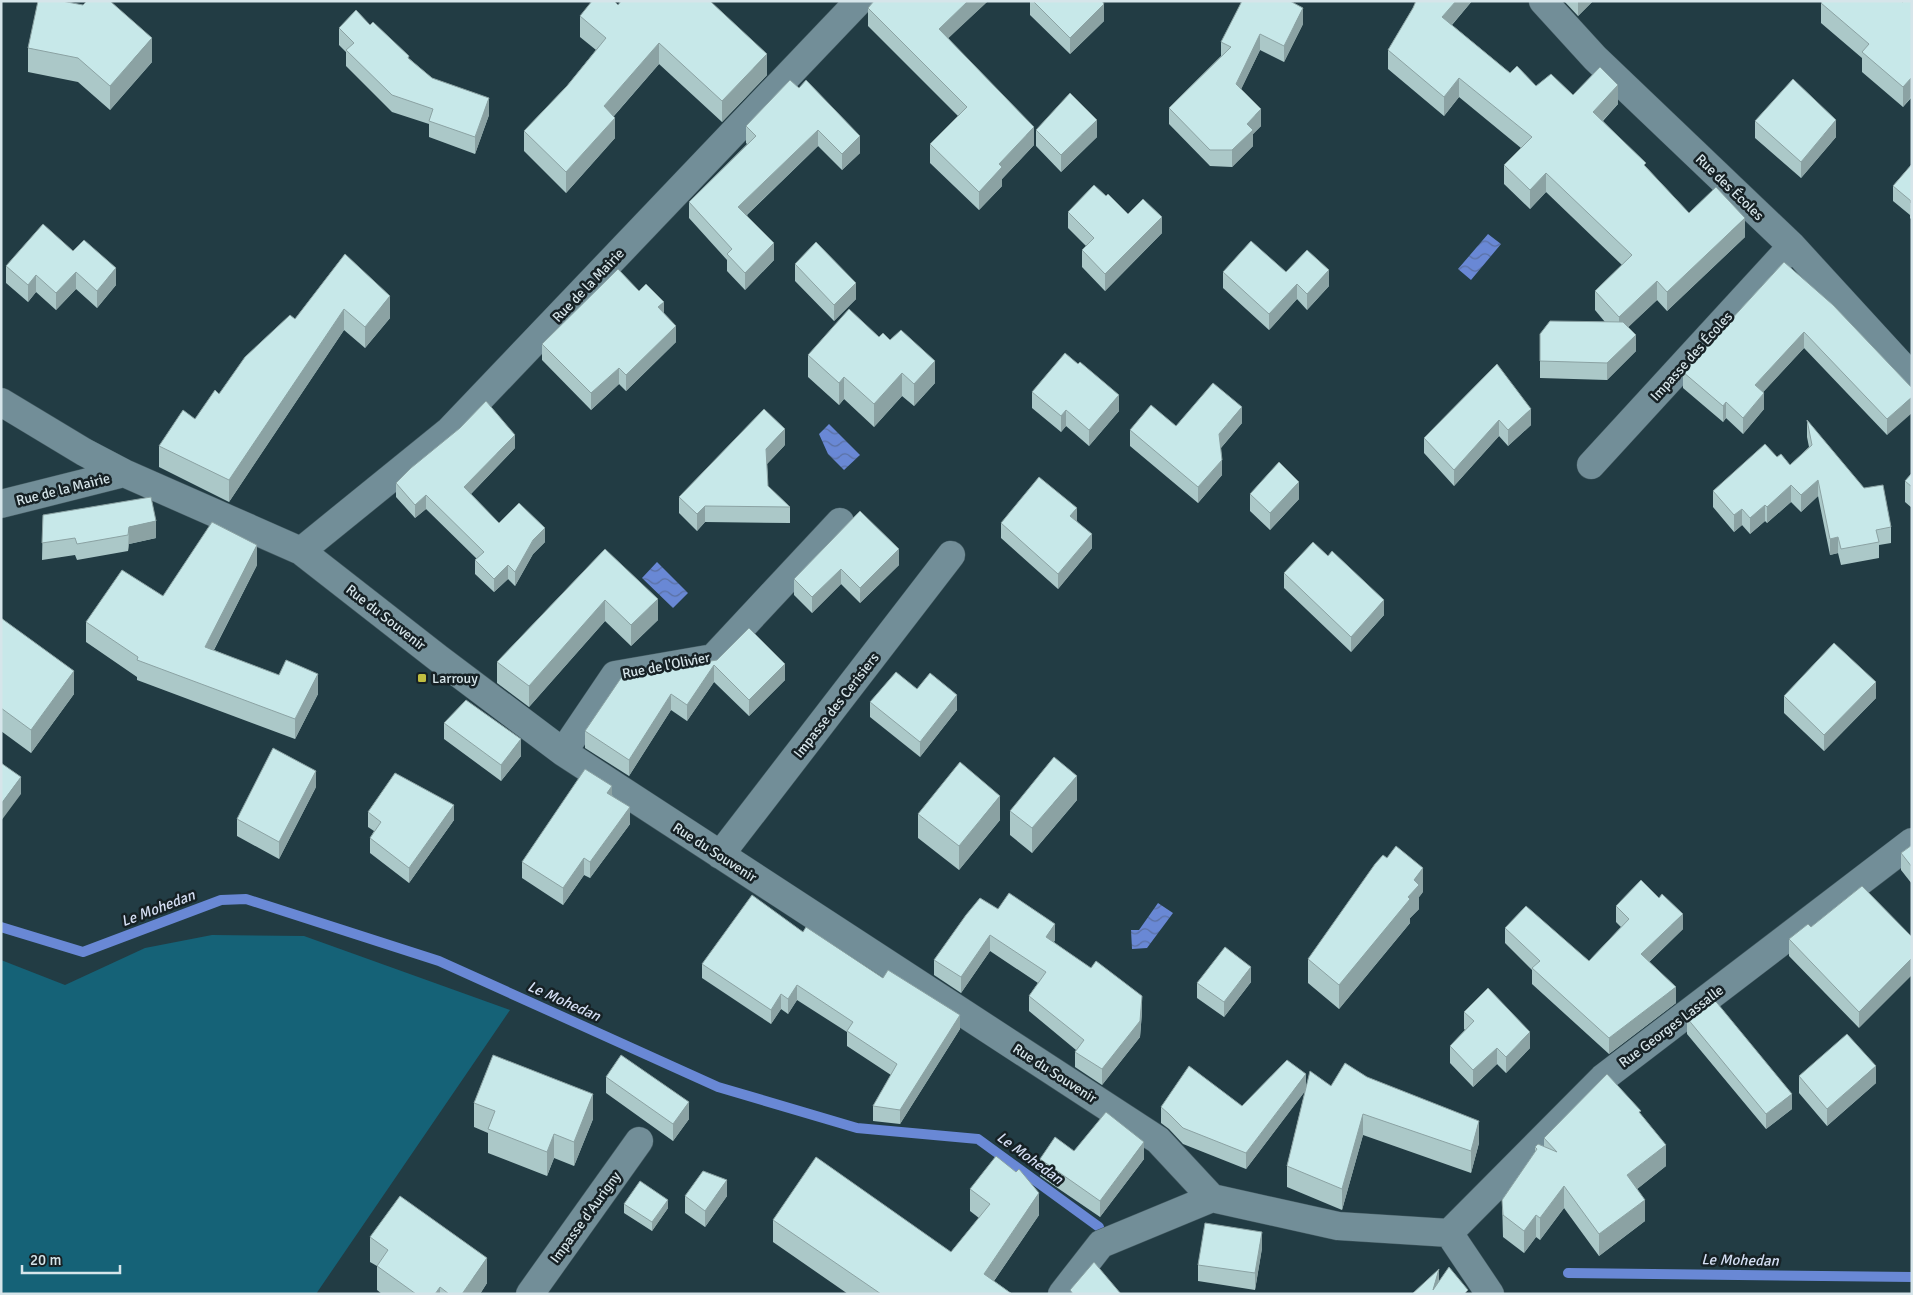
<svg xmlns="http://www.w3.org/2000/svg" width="1913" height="1295" font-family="Signika,sans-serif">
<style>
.grass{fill:#156277}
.water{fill:url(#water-waves)}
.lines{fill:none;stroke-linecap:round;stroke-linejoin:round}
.stream{stroke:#6988d5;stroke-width:10}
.street-casing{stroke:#425960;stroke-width:29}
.street{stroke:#728e98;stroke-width:28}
.wall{fill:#abc8c8}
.shaded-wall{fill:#8ba2a3}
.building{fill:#c7e8e9;stroke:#8ba2a3}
.poi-dot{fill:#c0be41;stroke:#162125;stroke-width:2}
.labels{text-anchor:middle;stroke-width:5;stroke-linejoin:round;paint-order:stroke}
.street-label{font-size:14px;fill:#d6e5ea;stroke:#162125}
.poi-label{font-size:14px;fill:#d6e5ea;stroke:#162125;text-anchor:start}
.water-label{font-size:15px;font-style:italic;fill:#d5dff4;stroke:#162125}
</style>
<defs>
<pattern id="water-waves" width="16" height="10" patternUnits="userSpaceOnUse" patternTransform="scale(1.25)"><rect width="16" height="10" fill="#6988d5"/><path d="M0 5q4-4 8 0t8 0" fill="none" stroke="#5b71a3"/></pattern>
</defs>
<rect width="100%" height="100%" fill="#223c44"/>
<path class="grass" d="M 212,935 L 304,936 L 510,1010 L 316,1294 L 6,1294 L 1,1291 L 1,960 L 65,985 L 145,948 Z"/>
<path class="water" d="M 1488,234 L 1501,244 L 1471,280 L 1458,269 Z
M 829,424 L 860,455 L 844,470 L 828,454 L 819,434 Z
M 657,562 L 688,593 L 673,608 L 642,578 Z
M 1158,903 L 1173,913 L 1147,948 L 1132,949 L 1131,930 L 1139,930 Z"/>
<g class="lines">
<path class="stream" d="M 1,927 L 83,952 L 221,900 L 246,899 L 439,961 L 718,1087 L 857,1128 L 978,1139 L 1099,1227
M 1568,1273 L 1912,1277"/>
<g class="street-casing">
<path id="street" d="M 1543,1 L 1595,58 L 1792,246 L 1912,377
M 1,402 L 84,452 L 124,473 L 301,551 L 438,658 L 563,752 L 1158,1140 L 1212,1198 L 1338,1226 L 1449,1233
M 1591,465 L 1792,246
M 1,504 L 124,473
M 301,551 L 450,430 L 859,1
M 563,752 L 615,675 L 713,658 L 840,522
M 720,855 L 951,555
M 1449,1233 L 1603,1078 L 1912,842
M 1449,1233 L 1490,1294
M 530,1294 L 639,1141
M 1062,1294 L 1101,1244 L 1212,1198"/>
</g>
<use href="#street" class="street"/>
</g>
<path class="wall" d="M 874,1 L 988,1 L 948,38 L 1034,145 L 1002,179 L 1002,186 L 979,210 L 930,163 L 930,144 L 958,116 L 868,26 L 868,8 Z
M 1030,1 L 1102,1 L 1104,21 L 1070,54 L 1030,15 Z
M 1416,1 L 1472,1 L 1452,25 L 1510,73 L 1536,86 L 1618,104 L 1603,121 L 1689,213 L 1745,237 L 1667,311 L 1657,300 L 1628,327 L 1636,351 L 1607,380 L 1540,378 L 1540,334 L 1605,322 L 1595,310 L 1595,291 L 1622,265 L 1546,192 L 1530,209 L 1504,184 L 1504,165 L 1521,148 L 1459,97 L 1444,116 L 1388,69 L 1388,50 L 1413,8 Z
M 1564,1 L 1593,1 L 1578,16 Z
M 1912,1 L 1912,97 L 1903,107 L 1862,72 L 1862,58 L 1821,23 L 1821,3 L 1903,2 Z
M 618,5 L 767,75 L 722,122 L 659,64 L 614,116 L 615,138 L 566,193 L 524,151 L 524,131 L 567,86 L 596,50 L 580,37 L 580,16 Z
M 1303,24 L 1284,62 L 1260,50 L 1241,89 L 1261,126 L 1253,134 L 1253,146 L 1232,167 L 1210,166 L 1169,124 L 1169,108 L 1221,56 L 1221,42 Z
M 370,25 L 432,78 L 489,115 L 475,154 L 429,137 L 429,124 L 392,112 L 346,66 L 346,52 L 339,45 L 339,28 Z
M 28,48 L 152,62 L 110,110 L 78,82 L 28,72 Z
M 790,80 L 860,153 L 842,170 L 818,146 L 747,215 L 774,260 L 745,290 L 727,271 L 727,260 L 689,218 L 689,202 L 747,144 L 746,143 L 746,126 Z
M 1755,121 L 1836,137 L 1801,178 L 1755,138 Z
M 1036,130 L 1097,137 L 1061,172 L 1036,146 Z
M 1912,164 L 1912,220 L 1910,218 L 1910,215 L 1893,201 L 1893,186 Z
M 1106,196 L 1128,214 L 1162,233 L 1105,291 L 1082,267 L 1082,250 L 1086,246 L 1068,228 L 1068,212 Z
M 73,251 L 116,285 L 97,308 L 76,289 L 56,310 L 36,292 L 28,302 L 6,283 L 6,266 Z
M 345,254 L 390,318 L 365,348 L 344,330 L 229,502 L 159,467 L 159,446 L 195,419 L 219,394 L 295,319 Z
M 1784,262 L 1912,388 L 1887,435 L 1804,348 L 1763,392 L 1764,409 L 1743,434 L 1726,418 L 1723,422 L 1683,388 L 1683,372 Z
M 795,264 L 856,299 L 834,321 L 795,281 Z
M 1223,272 L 1286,272 L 1329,286 L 1307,310 L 1297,299 L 1269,330 L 1223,288 Z
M 639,291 L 664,314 L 676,342 L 626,391 L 619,384 L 591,410 L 542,360 L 542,344 Z
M 879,337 L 935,383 L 914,406 L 902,396 L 874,427 L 844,399 L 839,405 L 808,377 L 808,355 Z
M 1497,364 L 1531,425 L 1508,446 L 1499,436 L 1454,486 L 1424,453 L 1424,438 Z
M 1032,392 L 1119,411 L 1089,446 L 1066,426 L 1061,432 L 1032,408 Z
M 1807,420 L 1891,527 L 1891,543 L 1879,545 L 1879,558 L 1841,565 L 1838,553 L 1830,555 L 1818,496 L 1801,512 L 1791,502 L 1767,523 L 1765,521 L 1750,534 L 1742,525 L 1734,532 L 1713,507 L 1713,491 L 1777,457 L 1790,465 L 1809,447 L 1807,437 Z
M 1242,423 L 1221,448 L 1222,475 L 1198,503 L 1130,446 L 1130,430 Z
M 785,445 L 767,464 L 768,486 L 790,507 L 790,523 L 705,522 L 697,531 L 679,513 L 679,497 Z
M 515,448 L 471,494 L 499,523 L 545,542 L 533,554 L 515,586 L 508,579 L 494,592 L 475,574 L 475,560 L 477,559 L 426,509 L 415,518 L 396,497 L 396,483 Z
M 1912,473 L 1912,508 L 1905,502 L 1905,481 Z
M 1250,494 L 1299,499 L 1270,530 L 1250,511 Z
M 860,511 L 899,565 L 860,603 L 841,584 L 812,613 L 794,595 L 794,579 Z
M 43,515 L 156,538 L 129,544 L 128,551 L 77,560 L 75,555 L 42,560 Z
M 1077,521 L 1092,548 L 1058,589 L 1001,538 L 1001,523 Z
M 605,549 L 658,620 L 631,646 L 605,621 L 529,707 L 497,683 L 497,662 Z
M 257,565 L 214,650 L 318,694 L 295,739 L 137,680 L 137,677 L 86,642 L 86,622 Z
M 1284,573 L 1384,615 L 1351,652 L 1284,588 Z
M 1,618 L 74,694 L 31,753 L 1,731 Z
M 717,660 L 785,680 L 749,716 L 714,682 L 687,721 L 671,710 L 629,776 L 585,748 L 585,731 Z
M 917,689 L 957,710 L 920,757 L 870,717 L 870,702 Z
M 1784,696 L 1876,698 L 1824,751 L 1784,713 Z
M 444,723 L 521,756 L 501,781 L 444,739 Z
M 316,787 L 279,859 L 237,836 L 237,819 Z
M 612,795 L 630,824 L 590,878 L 584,875 L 563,905 L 522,878 L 522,862 Z
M 1077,800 L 1032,853 L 1010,835 L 1010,811 Z
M 368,812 L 454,820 L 409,883 L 370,853 L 370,838 L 374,831 L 368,827 Z
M 918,814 L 1000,820 L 959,870 L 918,838 Z
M 1912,845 L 1912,884 L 1901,870 L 1901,853 Z
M 1862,886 L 1859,1028 L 1789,956 L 1789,939 L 1811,927 Z
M 1423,892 L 1419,897 L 1419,909 L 1410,918 L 1410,923 L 1339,1009 L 1308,983 L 1308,959 Z
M 1616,906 L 1683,929 L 1649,962 L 1676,1003 L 1609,1054 L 1532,984 L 1532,970 L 1505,943 L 1505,928 L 1589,961 L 1621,927 L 1616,922 Z
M 998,909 L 1055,940 L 1054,942 L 1142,1012 L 1140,1037 L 1102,1085 L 1075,1067 L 1075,1052 L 1076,1050 L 1029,1011 L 1029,996 L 1038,983 L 990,951 L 961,993 L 934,975 L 934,960 Z
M 803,932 L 960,1029 L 900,1124 L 873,1121 L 873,1106 L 891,1075 L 847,1046 L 847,1032 L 797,1000 L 788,1014 L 781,1009 L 771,1024 L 702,978 L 702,964 Z
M 1251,982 L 1224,1017 L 1197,998 L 1197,983 Z
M 1464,1012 L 1530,1048 L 1506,1073 L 1497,1064 L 1473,1087 L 1450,1063 L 1450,1046 L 1465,1030 L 1464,1029 Z
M 1687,1018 L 1792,1109 L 1766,1129 L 1687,1034 Z
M 1799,1076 L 1876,1083 L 1827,1126 L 1799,1093 Z
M 606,1077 L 689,1119 L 673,1141 L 606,1093 Z
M 1367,1077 L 1479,1143 L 1471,1173 L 1363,1135 L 1342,1210 L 1287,1187 L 1287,1166 L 1305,1091 L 1246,1169 L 1183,1144 L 1169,1129 L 1161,1123 L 1161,1107 L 1242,1106 L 1306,1086 L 1331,1086 Z
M 474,1103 L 593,1119 L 574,1166 L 554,1158 L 547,1176 L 488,1153 L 488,1133 L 474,1127 Z
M 1641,1115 L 1666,1166 L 1637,1189 L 1645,1221 L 1599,1256 L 1564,1208 L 1540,1240 L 1536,1237 L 1524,1253 L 1503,1237 L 1502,1200 L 1535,1152 L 1535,1147 L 1544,1146 L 1544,1138 Z
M 1074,1151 L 1144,1159 L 1100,1217 L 1040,1176 L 1040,1159 Z
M 970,1189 L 1039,1215 L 994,1281 L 1012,1294 L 848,1294 L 773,1242 L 773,1220 L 951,1252 L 979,1218 L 970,1211 Z
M 685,1196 L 727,1196 L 705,1227 L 685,1213 Z
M 624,1204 L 668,1208 L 652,1231 L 624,1213 Z
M 370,1237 L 487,1283 L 480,1294 L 382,1294 L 377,1290 L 377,1266 L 370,1262 Z
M 1262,1248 L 1255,1290 L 1198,1281 L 1198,1265 Z"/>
<path class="shaded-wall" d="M 968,1 L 988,1 L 939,47 L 939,29 Z
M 1456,1 L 1472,1 L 1442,36 L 1442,17 Z
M 1578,1 L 1593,1 L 1578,16 Z
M 1104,4 L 1104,21 L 1070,54 L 1070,38 Z
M 1303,8 L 1303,24 L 1284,62 L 1284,46 Z
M 1260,34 L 1260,50 L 1236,100 L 1236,84 Z
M 152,38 L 152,62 L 110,110 L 110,86 Z
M 659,43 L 659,64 L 604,127 L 604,106 Z
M 767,54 L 767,75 L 722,122 L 722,101 Z
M 1911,76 L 1911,97 L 1903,107 L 1903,87 Z
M 1459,78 L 1459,97 L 1444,116 L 1444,97 Z
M 1618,85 L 1618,104 L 1593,131 L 1593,112 Z
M 489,98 L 489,115 L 475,154 L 475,137 Z
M 1261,109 L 1261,126 L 1253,134 L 1253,146 L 1232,167 L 1232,150 L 1247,124 Z
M 615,118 L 615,138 L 566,193 L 566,172 Z
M 1097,120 L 1097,137 L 1061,172 L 1061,155 Z
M 1836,120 L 1836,137 L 1801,178 L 1801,162 Z
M 1034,127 L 1034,145 L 1002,179 L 1002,186 L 979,210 L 979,192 L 999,164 Z
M 818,130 L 818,146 L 738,223 L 738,207 Z
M 860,136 L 860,153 L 842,170 L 842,154 Z
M 1546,173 L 1546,192 L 1530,209 L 1530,190 Z
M 1162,217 L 1162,233 L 1105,291 L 1105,274 Z
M 1745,218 L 1745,237 L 1667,311 L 1667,292 Z
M 774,243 L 774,260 L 745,290 L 745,273 Z
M 116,268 L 116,285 L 97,308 L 97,291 Z
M 1329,270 L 1329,286 L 1307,310 L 1307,294 Z
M 76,272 L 76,289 L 56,310 L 56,293 Z
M 36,275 L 36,292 L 28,302 L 28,285 Z
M 1657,281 L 1657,300 L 1619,336 L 1619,317 Z
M 856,283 L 856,299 L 834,321 L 834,305 Z
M 1297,284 L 1297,299 L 1269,330 L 1269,314 Z
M 390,296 L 390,318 L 365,348 L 365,327 Z
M 664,302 L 664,318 L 658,307 Z
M 344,309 L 344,330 L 229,502 L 229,480 Z
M 676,326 L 676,342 L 626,391 L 626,375 Z
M 1804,332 L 1804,348 L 1755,401 L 1755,385 Z
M 1636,335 L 1636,351 L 1607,380 L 1607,363 Z
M 935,361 L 935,383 L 914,406 L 914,384 Z
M 619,368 L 619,384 L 591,410 L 591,393 Z
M 902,373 L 902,396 L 874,427 L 874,404 Z
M 844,377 L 844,399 L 839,405 L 839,383 Z
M 1764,393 L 1764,409 L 1743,434 L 1743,418 Z
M 1119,395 L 1119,411 L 1089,446 L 1089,430 Z
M 1912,397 L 1912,413 L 1887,435 L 1887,419 Z
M 1726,402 L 1726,418 L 1723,422 L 1723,406 Z
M 1242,407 L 1242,423 L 1219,450 L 1219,434 Z
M 1531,409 L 1531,425 L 1508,446 L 1508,430 Z
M 1066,410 L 1066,426 L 1061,432 L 1061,416 Z
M 1499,420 L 1499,436 L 1454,486 L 1454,470 Z
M 785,429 L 785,445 L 766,465 L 766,449 Z
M 515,435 L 515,448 L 464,501 L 464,487 Z
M 1222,460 L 1222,475 L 1198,503 L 1198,487 Z
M 1818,480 L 1818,496 L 1801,512 L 1801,495 Z
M 1299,482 L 1299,499 L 1270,530 L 1270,513 Z
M 1791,485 L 1791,502 L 1767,523 L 1767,507 Z
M 426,495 L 426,509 L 415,518 L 415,505 Z
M 1765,505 L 1765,521 L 1750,534 L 1750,518 Z
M 705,506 L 705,522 L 697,531 L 697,514 Z
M 1077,508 L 1077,523 L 1070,516 Z
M 1742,509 L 1742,525 L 1734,532 L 1734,515 Z
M 156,521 L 156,538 L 129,544 L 128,551 L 129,527 Z
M 545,528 L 545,542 L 533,554 L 515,586 L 515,572 L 533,540 Z
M 1092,534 L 1092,548 L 1058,589 L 1058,574 Z
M 1838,537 L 1838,553 L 1830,555 L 1830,539 Z
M 257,545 L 257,565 L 205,667 L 205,647 Z
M 899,549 L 899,565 L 860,603 L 860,588 Z
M 508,565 L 508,579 L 494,592 L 494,579 Z
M 841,569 L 841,584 L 812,613 L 812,597 Z
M 658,599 L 658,620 L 631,646 L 631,625 Z
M 605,600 L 605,621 L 529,707 L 529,686 Z
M 1384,600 L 1384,615 L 1351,652 L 1351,637 Z
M 785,664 L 785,680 L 749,716 L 749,700 Z
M 714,665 L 714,682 L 687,721 L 687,705 Z
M 74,671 L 74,694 L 31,753 L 31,730 Z
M 318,674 L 318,694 L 295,739 L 295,719 Z
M 1876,682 L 1876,698 L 1824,751 L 1824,735 Z
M 671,694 L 671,710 L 629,776 L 629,760 Z
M 957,695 L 957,710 L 920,757 L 920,742 Z
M 521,739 L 521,756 L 501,781 L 501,765 Z
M 316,771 L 316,787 L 279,859 L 279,842 Z
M 1077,776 L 1077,800 L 1032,853 L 1032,828 Z
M 21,777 L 21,794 L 1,821 L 1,804 Z
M 612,786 L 612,802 L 607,793 Z
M 1000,796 L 1000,820 L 959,870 L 959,846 Z
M 454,805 L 454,820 L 409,883 L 409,868 Z
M 630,807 L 630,824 L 590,878 L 590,862 Z
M 584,858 L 584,875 L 563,905 L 563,888 Z
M 1423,868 L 1423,892 L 1419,897 L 1419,909 L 1410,918 L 1410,923 L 1339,1009 L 1339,985 L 1408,897 L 1414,880 Z
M 1683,914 L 1683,929 L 1641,970 L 1641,954 Z
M 1055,924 L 1055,940 L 1046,952 L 1046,937 Z
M 990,935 L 990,951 L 961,993 L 961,977 Z
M 1912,958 L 1912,975 L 1859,1028 L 1859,1012 Z
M 1251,967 L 1251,982 L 1224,1017 L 1224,1002 Z
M 797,985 L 797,1000 L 788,1014 L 788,999 Z
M 1676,987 L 1676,1003 L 1609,1054 L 1609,1038 Z
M 781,994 L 781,1009 L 771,1024 L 771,1010 Z
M 1142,996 L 1142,1012 L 1140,1037 L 1102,1085 L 1102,1069 Z
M 960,1015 L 960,1029 L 900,1124 L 900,1110 Z
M 1530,1032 L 1530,1048 L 1506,1073 L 1506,1057 Z
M 1497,1048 L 1497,1064 L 1473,1087 L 1473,1070 Z
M 1876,1066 L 1876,1083 L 1827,1126 L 1827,1109 Z
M 1306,1074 L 1306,1090 L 1246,1169 L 1246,1153 Z
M 593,1094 L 593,1119 L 574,1166 L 574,1142 Z
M 1792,1094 L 1792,1109 L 1766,1129 L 1766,1114 Z
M 689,1102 L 689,1119 L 673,1141 L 673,1124 Z
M 1363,1114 L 1363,1135 L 1342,1210 L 1342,1189 Z
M 1479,1121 L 1479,1143 L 1471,1173 L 1471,1151 Z
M 554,1134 L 554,1158 L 547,1176 L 547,1152 Z
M 1144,1142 L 1144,1159 L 1100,1217 L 1100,1201 Z
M 1666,1145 L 1666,1166 L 1627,1197 L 1627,1175 Z
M 727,1180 L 727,1196 L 705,1227 L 705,1211 Z
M 1564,1186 L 1564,1208 L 1540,1240 L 1540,1218 Z
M 1039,1193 L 1039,1215 L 985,1294 L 984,1274 Z
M 668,1200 L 668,1208 L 652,1231 L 652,1222 Z
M 1645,1200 L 1645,1221 L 1599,1256 L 1599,1234 Z
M 1536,1215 L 1536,1237 L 1524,1253 L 1524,1231 Z
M 1262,1232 L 1262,1248 L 1255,1290 L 1255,1273 Z
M 487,1258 L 487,1283 L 480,1294 L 462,1294 Z
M 1439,1269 L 1439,1294 L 1433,1290 Z
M 440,1287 L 440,1294 L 435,1294 Z"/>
<path class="building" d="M 38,1 L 62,1 L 83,5 L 87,1 L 110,1 L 152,38 L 110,86 L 78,58 L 28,48 Z
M 592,1 L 614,1 L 618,5 L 621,1 L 710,1 L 767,54 L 722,101 L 659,43 L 604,106 L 615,118 L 566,172 L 524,131 L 567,86 L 606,38 L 580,16 Z
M 874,1 L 968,1 L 939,29 L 1034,127 L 999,164 L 1002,167 L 979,192 L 930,144 L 967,107 L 868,8 Z
M 1033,1 L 1102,1 L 1104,4 L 1070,38 Z
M 1242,1 L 1290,1 L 1303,8 L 1284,46 L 1260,34 L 1236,84 L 1261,109 L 1247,124 L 1253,130 L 1232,150 L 1210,150 L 1169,108 L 1231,47 L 1221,42 Z
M 1416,1 L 1456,1 L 1442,17 L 1510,73 L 1517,66 L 1536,86 L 1551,74 L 1573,95 L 1600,67 L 1618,85 L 1593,112 L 1646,163 L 1644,165 L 1689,213 L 1716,187 L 1745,218 L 1667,292 L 1657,281 L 1619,317 L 1595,291 L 1632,255 L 1546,173 L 1530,190 L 1504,165 L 1532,137 L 1459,78 L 1444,97 L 1388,50 L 1413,8 Z
M 1823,1 L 1901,1 L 1903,2 L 1903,1 L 1912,1 L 1912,77 L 1903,87 L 1862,52 L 1869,44 L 1821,3 Z
M 356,10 L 370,25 L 373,22 L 409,56 L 408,58 L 432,78 L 489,98 L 475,137 L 429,121 L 433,109 L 392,95 L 346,50 L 354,43 L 339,28 Z
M 1793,79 L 1836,120 L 1801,162 L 1755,121 Z
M 790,80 L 799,88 L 806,80 L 860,136 L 842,154 L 818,130 L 738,207 L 774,243 L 745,273 L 727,254 L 732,249 L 689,202 L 756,136 L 746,126 Z
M 1070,93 L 1097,120 L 1061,155 L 1036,130 Z
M 1912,164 L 1912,204 L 1910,202 L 1911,201 L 1893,186 Z
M 1094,185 L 1106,196 L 1108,194 L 1128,214 L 1143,199 L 1162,217 L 1105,274 L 1082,250 L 1094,238 L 1068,212 Z
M 43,224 L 73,251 L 84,240 L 116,268 L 97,291 L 76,272 L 56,293 L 36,275 L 28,285 L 6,266 Z
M 1251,241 L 1286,272 L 1307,250 L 1329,270 L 1307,294 L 1297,284 L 1269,314 L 1223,272 Z
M 816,242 L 856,283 L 834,305 L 795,264 Z
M 345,254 L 390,296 L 365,327 L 344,309 L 229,480 L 159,446 L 183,410 L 195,419 L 215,390 L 219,394 L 245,357 L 290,315 L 295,319 Z
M 1784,262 L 1833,305 L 1912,388 L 1912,397 L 1887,419 L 1804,332 L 1755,385 L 1764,393 L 1743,418 L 1726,402 L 1723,406 L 1683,372 Z
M 618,269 L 639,291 L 646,284 L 664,302 L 658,307 L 676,326 L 626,375 L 619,368 L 591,393 L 542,344 Z
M 849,309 L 879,337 L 883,333 L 890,340 L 901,330 L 935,361 L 914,384 L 902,373 L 874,404 L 844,377 L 839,383 L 808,355 Z
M 1550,321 L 1623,322 L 1636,335 L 1607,363 L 1540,361 L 1540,334 Z
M 1065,353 L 1078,364 L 1080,362 L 1119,395 L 1089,430 L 1066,410 L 1061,416 L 1032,392 Z
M 1497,364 L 1531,409 L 1508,430 L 1499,420 L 1454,470 L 1424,438 Z
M 1213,383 L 1242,407 L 1219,434 L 1222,460 L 1198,487 L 1130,430 L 1151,405 L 1176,426 Z
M 486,401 L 515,435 L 464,487 L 499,523 L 519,503 L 545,528 L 533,540 L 515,572 L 508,565 L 494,579 L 475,560 L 484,552 L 426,495 L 415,505 L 396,483 L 411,468 L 460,428 Z
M 764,409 L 785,429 L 766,449 L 768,486 L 790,507 L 705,506 L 697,514 L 679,497 Z
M 1807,420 L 1864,488 L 1883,485 L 1891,527 L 1876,530 L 1879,542 L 1841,549 L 1838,537 L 1830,539 L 1818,480 L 1801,495 L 1791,485 L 1767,507 L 1765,505 L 1750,518 L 1742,509 L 1734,515 L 1713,491 L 1765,444 L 1777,457 L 1781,454 L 1790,465 L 1812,445 Z
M 1279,462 L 1299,482 L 1270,513 L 1250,494 Z
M 1912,473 L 1912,487 L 1905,481 Z
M 1039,477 L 1077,508 L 1070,516 L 1092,534 L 1058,574 L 1001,523 Z
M 151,497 L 156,521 L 129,527 L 128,535 L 77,544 L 75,538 L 42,543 L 43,515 Z
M 860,511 L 899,549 L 860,588 L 841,569 L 812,597 L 794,579 Z
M 212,522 L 257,545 L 205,647 L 279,675 L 286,660 L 318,674 L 295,719 L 137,660 L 138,657 L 86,622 L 122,570 L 163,596 Z
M 1313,542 L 1328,556 L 1332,551 L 1384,600 L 1351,637 L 1284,573 Z
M 605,549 L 658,599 L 631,625 L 605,600 L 529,686 L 497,662 Z
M 1,618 L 74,671 L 31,730 L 1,708 Z
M 749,628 L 785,664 L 749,700 L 714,665 L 687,705 L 671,694 L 629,760 L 585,731 L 623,675 L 717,660 Z
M 1834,643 L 1876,682 L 1824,735 L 1784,696 Z
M 896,672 L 917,689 L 930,673 L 957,695 L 920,742 L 870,702 Z
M 466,700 L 521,739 L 501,765 L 444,723 Z
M 273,748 L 316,771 L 279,842 L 237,819 Z
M 1054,757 L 1077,776 L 1032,828 L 1010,811 Z
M 960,762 L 1000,796 L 959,846 L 918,814 Z
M 1,763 L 21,777 L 1,804 Z
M 585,769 L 612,786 L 607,793 L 630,807 L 590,862 L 584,858 L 563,888 L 522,862 Z
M 395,773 L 454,805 L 409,868 L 370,838 L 381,822 L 368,812 Z
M 1912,845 L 1912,867 L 1901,853 Z
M 1396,846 L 1423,868 L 1414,880 L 1419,885 L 1408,897 L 1410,899 L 1339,985 L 1308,959 L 1375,864 L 1383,855 L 1387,858 Z
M 1641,880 L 1659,898 L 1662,894 L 1683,914 L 1641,954 L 1676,987 L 1609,1038 L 1532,968 L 1540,961 L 1505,928 L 1526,906 L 1589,961 L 1629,919 L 1616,906 Z
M 1862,886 L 1912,937 L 1912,958 L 1859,1012 L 1789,939 L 1808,924 L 1811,927 Z
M 1009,893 L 1055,924 L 1046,937 L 1091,968 L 1096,961 L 1142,996 L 1140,1021 L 1102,1069 L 1075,1052 L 1084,1040 L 1029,996 L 1046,972 L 990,935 L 961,977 L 934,960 L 966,915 L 980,898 L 998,909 Z
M 752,895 L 803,932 L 806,927 L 883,978 L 888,970 L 960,1015 L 900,1110 L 873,1106 L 897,1064 L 847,1031 L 853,1022 L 797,985 L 788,999 L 781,994 L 771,1010 L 702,964 Z
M 1225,947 L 1251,967 L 1224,1002 L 1197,983 Z
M 1488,988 L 1530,1032 L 1506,1057 L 1497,1048 L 1473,1070 L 1450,1046 L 1474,1021 L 1464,1012 Z
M 1713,998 L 1792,1094 L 1766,1114 L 1687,1018 Z
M 1847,1034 L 1876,1066 L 1827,1109 L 1799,1076 Z
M 493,1055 L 593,1094 L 574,1142 L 554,1134 L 547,1152 L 488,1129 L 495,1111 L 474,1103 Z
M 621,1055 L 689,1102 L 673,1124 L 606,1077 Z
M 1287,1060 L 1306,1074 L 1246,1153 L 1183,1128 L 1169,1114 L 1161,1107 L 1189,1066 L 1242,1106 Z
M 1345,1063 L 1367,1077 L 1479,1121 L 1471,1151 L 1363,1114 L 1342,1189 L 1287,1166 L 1310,1071 L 1331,1086 Z
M 1607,1074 L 1641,1111 L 1639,1112 L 1666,1145 L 1627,1175 L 1645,1200 L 1599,1234 L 1564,1186 L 1540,1218 L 1536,1215 L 1524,1231 L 1503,1215 L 1502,1200 L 1537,1149 L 1535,1147 L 1538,1144 L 1557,1152 L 1544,1138 Z
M 1106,1112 L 1144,1142 L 1100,1201 L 1040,1159 L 1055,1137 L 1074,1151 Z
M 996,1156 L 1016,1172 L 1019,1169 L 1039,1193 L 984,1274 L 1012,1294 L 881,1294 L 773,1220 L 816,1157 L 951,1252 L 990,1204 L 970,1189 Z
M 703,1171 L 727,1180 L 705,1211 L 685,1196 Z
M 640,1181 L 668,1200 L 652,1222 L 624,1204 Z
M 400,1196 L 487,1258 L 462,1294 L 449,1294 L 440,1287 L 435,1294 L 416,1294 L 377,1266 L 388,1250 L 370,1237 Z
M 1205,1223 L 1262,1232 L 1255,1273 L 1198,1265 Z
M 1094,1262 L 1121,1294 L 1073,1294 L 1070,1290 Z
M 1449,1267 L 1468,1290 L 1464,1294 L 1412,1294 L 1439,1269 L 1433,1290 Z"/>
<rect class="poi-dot" x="417" y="673" width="10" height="10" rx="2.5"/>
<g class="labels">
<g class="street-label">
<text transform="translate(1730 187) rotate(44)" y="5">Rue des Écoles</text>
<text transform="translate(588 285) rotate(-46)" y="5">Rue de la Mairie</text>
<text transform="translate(1691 356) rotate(-48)" y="5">Impasse des Écoles</text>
<text transform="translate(63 489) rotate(-14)" y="5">Rue de la Mairie</text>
<text transform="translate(386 617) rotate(38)" y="5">Rue du Souvenir</text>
<text transform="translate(666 665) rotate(-11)" y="5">Rue de l'Olivier</text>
<text transform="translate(836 705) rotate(-52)" y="5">Impasse des Cerisiers</text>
<text transform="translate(715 852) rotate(33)" y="5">Rue du Souvenir</text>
<text transform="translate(1671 1026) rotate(-37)" y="5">Rue Georges Lassalle</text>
<text transform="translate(1055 1073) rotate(33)" y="5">Rue du Souvenir</text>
<text transform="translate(585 1217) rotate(-54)" y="5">Impasse d'Aurigny</text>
</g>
<g class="poi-label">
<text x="432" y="683">Larrouy</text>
</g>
<g class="water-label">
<text transform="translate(158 908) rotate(-21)" y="5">Le Mohedan</text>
<text transform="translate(564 1001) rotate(24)" y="5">Le Mohedan</text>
<text transform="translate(1030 1158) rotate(36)" y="5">Le Mohedan</text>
<text transform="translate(1740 1260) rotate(1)" y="5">Le Mohedan</text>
</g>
</g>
<rect width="1913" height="1295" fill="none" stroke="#d6e5ea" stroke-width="5"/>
<path d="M22 1265v8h98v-8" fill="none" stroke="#d6e5ea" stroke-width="2.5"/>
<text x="30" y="1265" font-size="15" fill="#d6e5ea" stroke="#162125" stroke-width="4" paint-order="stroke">20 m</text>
</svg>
